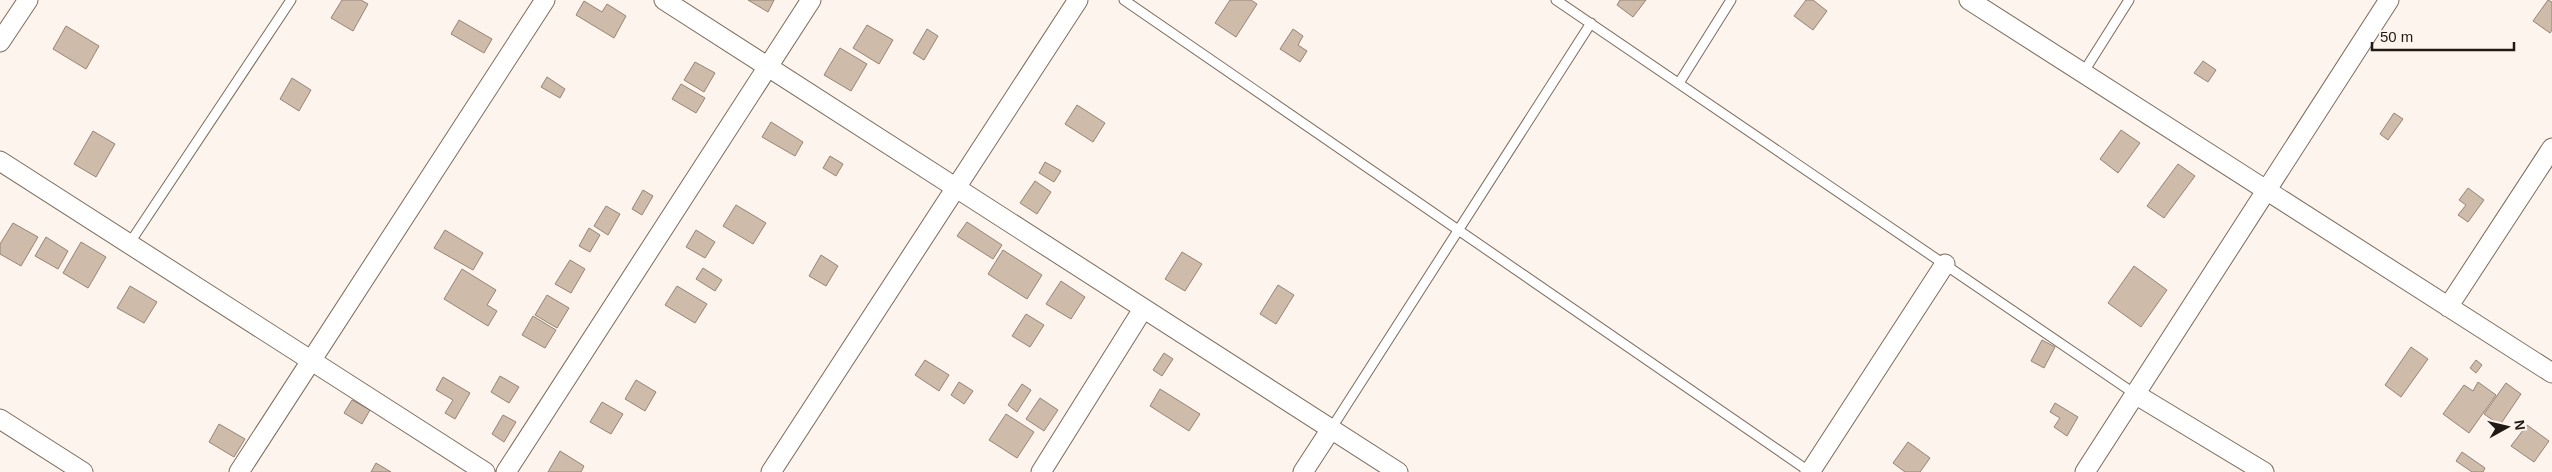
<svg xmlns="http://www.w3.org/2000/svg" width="2552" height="472" font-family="Arial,sans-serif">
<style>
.building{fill:#cebbaa;stroke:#968474}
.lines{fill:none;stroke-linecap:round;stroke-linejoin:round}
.service-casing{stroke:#7c6b5c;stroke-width:11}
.minor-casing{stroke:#7c6b5c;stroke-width:21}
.service{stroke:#fff;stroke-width:9}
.minor{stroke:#fff;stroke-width:19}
</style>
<rect width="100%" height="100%" fill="#fcf4ed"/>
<path class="building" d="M 342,0 L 361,0 L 368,4 L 353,31 L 331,18 Z
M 748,0 L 774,0 L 768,12 Z
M 1230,0 L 1251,0 L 1257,4 L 1236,37 L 1215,23 Z
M 1620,0 L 1646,0 L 1633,17 L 1617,5 Z
M 1806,0 L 1813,0 L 1827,11 L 1813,30 L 1794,16 Z
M 2548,0 L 2552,2 L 2552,30 L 2550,33 L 2533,21 Z
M 584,1 L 602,12 L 607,4 L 626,16 L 614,38 L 576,15 Z
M 459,20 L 492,39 L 484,53 L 451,34 Z
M 867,25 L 893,40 L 879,64 L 853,48 Z
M 66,26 L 99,46 L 86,69 L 53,49 Z
M 927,29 L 938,36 L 924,60 L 913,53 Z
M 1293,29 L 1303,36 L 1298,45 L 1307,51 L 1300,62 L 1280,49 Z
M 840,48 L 867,64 L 851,91 L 824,75 Z
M 2203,61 L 2216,70 L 2208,82 L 2194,73 Z
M 695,62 L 715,73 L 704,92 L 684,80 Z
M 547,77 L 565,89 L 560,98 L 541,87 Z
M 292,78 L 311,90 L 299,111 L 280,99 Z
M 681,84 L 705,98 L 696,113 L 672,99 Z
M 1077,105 L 1105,123 L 1093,142 L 1065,124 Z
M 2394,113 L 2403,119 L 2388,140 L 2380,134 Z
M 771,122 L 803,142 L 795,156 L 762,137 Z
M 2121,130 L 2140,143 L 2118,173 L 2100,159 Z
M 93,131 L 115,144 L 96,177 L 74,164 Z
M 830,156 L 843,164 L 836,176 L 823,168 Z
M 1045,162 L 1061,171 L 1054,182 L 1039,173 Z
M 2178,164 L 2195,176 L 2164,218 L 2147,206 Z
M 1035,181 L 1051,192 L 1037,214 L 1020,203 Z
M 2468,188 L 2484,200 L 2468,222 L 2458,215 L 2466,205 L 2459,200 Z
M 643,190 L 653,196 L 642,215 L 632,209 Z
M 736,205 L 766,223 L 753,244 L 723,226 Z
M 606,206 L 620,214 L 608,235 L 594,226 Z
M 967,222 L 1002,245 L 993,259 L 957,236 Z
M 13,223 L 38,237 L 21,266 L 0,254 L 0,244 Z
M 589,228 L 600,235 L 590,252 L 579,246 Z
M 445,230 L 483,253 L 473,270 L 434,248 Z
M 696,230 L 715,242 L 705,258 L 686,247 Z
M 46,237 L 68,251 L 58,269 L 35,256 Z
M 81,242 L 106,257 L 88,288 L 63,273 Z
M 1003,250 L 1042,275 L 1027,299 L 988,274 Z
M 1182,252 L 1202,264 L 1185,291 L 1165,279 Z
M 821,255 L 838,266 L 826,286 L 809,276 Z
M 570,260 L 585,269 L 571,293 L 555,284 Z
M 2134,266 L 2167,290 L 2141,327 L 2108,303 Z
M 703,268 L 722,280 L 715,291 L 696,279 Z
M 462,269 L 496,290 L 487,305 L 497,311 L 488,326 L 444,299 Z
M 1061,281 L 1085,297 L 1071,319 L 1046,304 Z
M 1278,285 L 1294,295 L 1276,324 L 1260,314 Z
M 130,286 L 157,302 L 144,323 L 117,308 Z
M 677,286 L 707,304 L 695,323 L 665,305 Z
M 547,295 L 569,308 L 557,328 L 535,315 Z
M 1026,314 L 1044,325 L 1030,347 L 1012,336 Z
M 533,316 L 556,330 L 545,348 L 522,335 Z
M 2042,340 L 2055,347 L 2044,368 L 2031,361 Z
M 2411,347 L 2428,359 L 2401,397 L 2385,385 Z
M 1164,353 L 1173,359 L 1162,376 L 1153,370 Z
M 925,360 L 949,375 L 939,391 L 915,375 Z
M 2476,360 L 2482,365 L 2476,373 L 2470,368 Z
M 500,376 L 519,387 L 509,403 L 491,392 Z
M 443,377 L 470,393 L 455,419 L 445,413 L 453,400 L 436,390 Z
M 636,380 L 656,392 L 645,411 L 625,399 Z
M 959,382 L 973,391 L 964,404 L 951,395 Z
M 2478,382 L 2496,395 L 2469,433 L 2443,414 L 2464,385 L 2473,391 Z
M 2506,383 L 2521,394 L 2500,425 L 2484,414 Z
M 1022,384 L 1031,390 L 1017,412 L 1008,405 Z
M 1160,389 L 1200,414 L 1189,431 L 1150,406 Z
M 1040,398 L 1058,410 L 1044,431 L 1026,419 Z
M 352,400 L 370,410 L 362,424 L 344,413 Z
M 602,402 L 623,414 L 611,434 L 590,422 Z
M 2055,403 L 2078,417 L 2067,436 L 2054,427 L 2060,418 L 2050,412 Z
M 1006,414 L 1034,432 L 1017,458 L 989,440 Z
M 503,415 L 516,422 L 504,442 L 492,434 Z
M 219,424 L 245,439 L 234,457 L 209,442 Z
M 2527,425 L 2549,441 L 2534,462 L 2511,446 Z
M 1908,442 L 1930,458 L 1920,472 L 1905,472 L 1893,463 Z
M 560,451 L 584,466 L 581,472 L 548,472 Z
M 2462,452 L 2485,468 L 2483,472 L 2472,472 L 2456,461 Z
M 376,463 L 391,472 L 371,472 Z"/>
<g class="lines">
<g class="service-casing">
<path id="service" d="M 1124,0 L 1810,472
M 1556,0 L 2135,394
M 2083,73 L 2129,0
M 1679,83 L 1731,0
M 129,244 L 291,0
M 1331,429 L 1591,23"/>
</g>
<g class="minor-casing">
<path id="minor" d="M 664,0 L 1398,472
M 1969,0 L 2552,373
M 0,42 L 28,0
M 0,161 L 485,472
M 2448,307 L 2552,148
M 2135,394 L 2264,472
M 0,419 L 83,472
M 239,472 L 545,0
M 506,472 L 811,0
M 771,472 L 1078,0
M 1041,472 L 1143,309
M 1303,472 L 1331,429
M 1810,472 L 1945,264
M 2085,472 L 2389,0"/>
</g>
<use href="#service" class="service"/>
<use href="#minor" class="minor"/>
</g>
<g transform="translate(2507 427) rotate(82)" stroke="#fcf4ed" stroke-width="4" paint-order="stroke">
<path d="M0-4L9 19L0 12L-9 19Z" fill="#211a14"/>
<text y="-8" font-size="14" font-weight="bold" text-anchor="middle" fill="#211a14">N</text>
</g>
<path d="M2372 42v8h142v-8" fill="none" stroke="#211a14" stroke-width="2.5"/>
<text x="2380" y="42" font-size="15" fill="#211a14" stroke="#fcf4ed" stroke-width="4" paint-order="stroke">50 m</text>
</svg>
